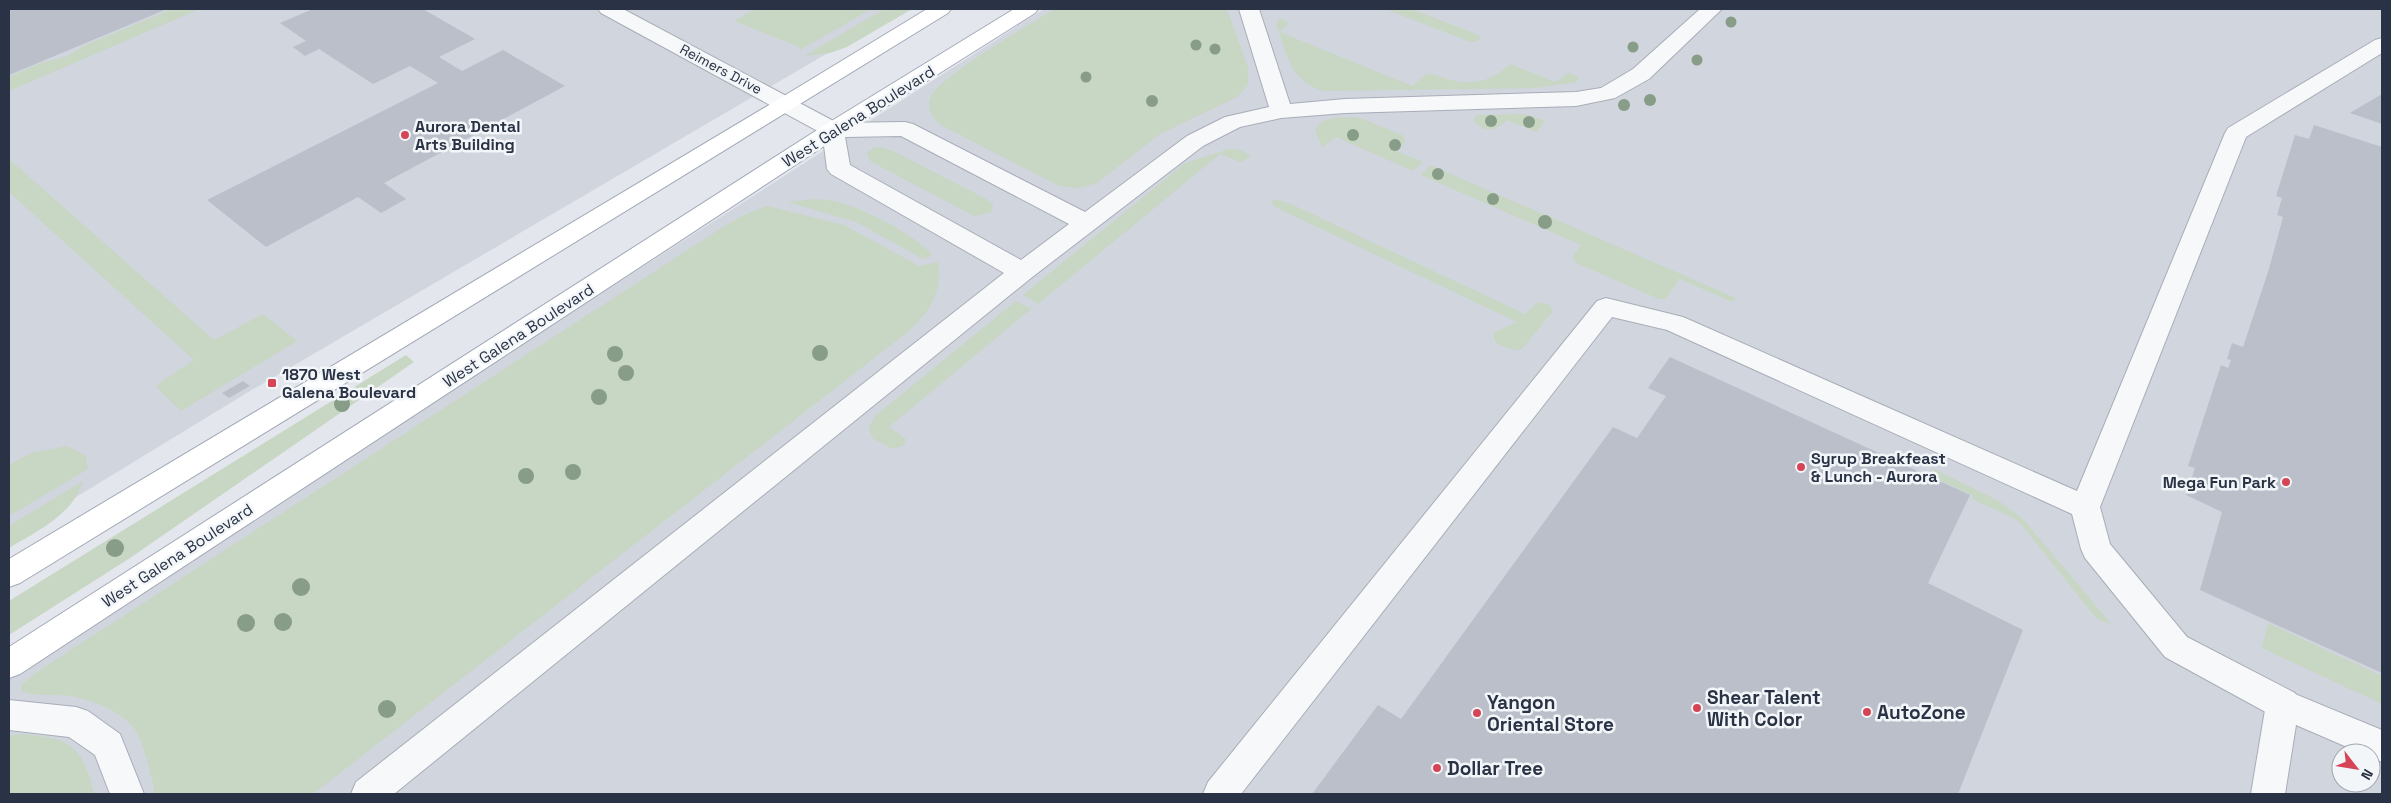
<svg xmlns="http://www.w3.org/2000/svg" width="2391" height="803" font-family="'Space Grotesk',sans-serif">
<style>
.built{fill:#d1d5de;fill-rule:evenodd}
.green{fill:#c8d6c4}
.building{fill:#babfca}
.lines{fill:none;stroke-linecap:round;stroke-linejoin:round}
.service-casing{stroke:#a8adb7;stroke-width:2}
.minor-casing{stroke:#a8adb7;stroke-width:2}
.primary-casing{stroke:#a2aab8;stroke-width:2}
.service{fill:#f6f8fa;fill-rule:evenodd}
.minor{fill:#f6f8fa;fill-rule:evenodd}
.primary{fill:#fff;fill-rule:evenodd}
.tree{fill:#889d88}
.poi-dot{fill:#d54556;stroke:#f3f6f9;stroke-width:2}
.labels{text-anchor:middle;stroke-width:5;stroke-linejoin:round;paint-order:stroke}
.far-street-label{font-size:14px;fill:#2a3345;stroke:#f3f6f9}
.street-label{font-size:16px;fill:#2a3345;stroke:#f3f6f9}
.poi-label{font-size:16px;font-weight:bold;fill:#2a3345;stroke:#f3f6f9;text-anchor:start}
.near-poi-label{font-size:19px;font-weight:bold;fill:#2a3345;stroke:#f3f6f9;text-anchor:start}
</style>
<rect width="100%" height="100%" fill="#e3e6ec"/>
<path class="built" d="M 9,9 L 903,9 L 250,391 L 9,538 Z
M 1044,9 L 2382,9 L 2382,794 L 9,794 L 9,674 ZM 2341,753 L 2371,753 L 2371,783 L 2341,783 Z"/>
<path class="green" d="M 172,9 L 200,9 L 9,91 L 9,77 C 21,72 33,65 45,62 C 59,58 71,57 81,47 Z
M 755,9 L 871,9 L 800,50 L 799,47 L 734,21 Z
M 884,9 L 912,9 L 847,47 L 830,53 L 804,56 Z
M 1055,9 L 1227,9 L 1248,68 L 1248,85 L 1237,97 L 1160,134 L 1097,183 L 1079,188 L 1059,186 L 939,124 C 931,115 926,107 931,96 C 938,78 1033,22 1055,9 Z
M 1385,9 L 1411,9 L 1479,35 L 1481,38 L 1475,42 L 1468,41 Z
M 1280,19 L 1286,21 L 1288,24 L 1280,32 L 1412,86 L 1427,74 C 1436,74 1443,78 1451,80 C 1473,86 1494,80 1510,64 L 1555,82 L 1568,73 L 1575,75 L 1579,79 L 1576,82 L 1536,88 L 1324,91 C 1289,81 1287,54 1276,23 Z
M 1525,114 L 1543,120 L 1544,123 L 1536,132 L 1507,120 C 1496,131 1484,134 1473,120 L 1476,115 L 1479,115 Z
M 1358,117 L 1404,136 L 1405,142 L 1397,151 L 1423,162 L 1413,171 L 1336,137 L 1322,147 L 1315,130 C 1324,114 1343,118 1358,117 Z
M 875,147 L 884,148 L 897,153 L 986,199 L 993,205 L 992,212 L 974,216 L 870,161 L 867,153 Z
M 1229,149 L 1241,150 L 1251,157 L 1241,162 L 1220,154 L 1038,304 L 1023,295 L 1185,163 Z
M 9,159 L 214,340 L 263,314 L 297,341 L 181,411 L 157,388 L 158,384 L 194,360 L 9,192 Z
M 1430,165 L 1736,298 L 1732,302 L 1680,279 L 1665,299 L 1659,299 L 1576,263 L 1572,257 L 1581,245 L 1421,175 Z
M 815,199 C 823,200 831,200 838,202 C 861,207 919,237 932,255 L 923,259 L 856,222 L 788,202 Z
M 1274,199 L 1291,204 L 1525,314 L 1538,302 L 1550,305 L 1553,311 L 1522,349 C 1513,352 1505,347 1496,343 L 1493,333 L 1517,322 L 1277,208 L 1271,203 Z
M 767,206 L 844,225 L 919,266 L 938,262 C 942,294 931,309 909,331 L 313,794 L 155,794 C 152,780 143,738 134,728 C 119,710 93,700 70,696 C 54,694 36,697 21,691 L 22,684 L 40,670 L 723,227 L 746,214 Z
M 1016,301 L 1031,309 L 889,427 L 906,439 L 903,446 L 892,449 L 872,438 L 869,427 L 875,416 Z
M 406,355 L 414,362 L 130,558 L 9,635 L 9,601 Z
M 67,446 L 85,455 L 88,469 L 9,516 L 9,465 L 31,453 Z
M 1934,469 L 1999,501 L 2024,520 L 2112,625 L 2096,618 L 2021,524 L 2015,519 L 1972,499 L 1973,496 L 1931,476 Z
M 83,481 C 73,515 37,531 9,548 L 9,526 Z
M 2268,623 L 2382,676 L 2382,704 L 2262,648 Z
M 21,734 C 71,738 82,745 94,794 L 9,794 L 9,735 Z"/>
<path class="building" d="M 9,9 L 167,9 L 9,75 Z
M 313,9 L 423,9 L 475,39 L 439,57 L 462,71 L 503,50 L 565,86 L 384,183 L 406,199 L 381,213 L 358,197 L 266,247 L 207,200 L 438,83 L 410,66 L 373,84 L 319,49 L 305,56 L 293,47 L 306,41 L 280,23 Z
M 2382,94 L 2382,124 L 2350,113 Z
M 2314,125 L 2382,147 L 2382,673 L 2200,590 L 2222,512 L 2186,495 L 2195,468 L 2188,466 L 2221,365 L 2228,368 L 2231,360 L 2227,359 L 2232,343 L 2243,347 L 2269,269 L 2283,217 L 2277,215 L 2282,198 L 2276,196 L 2295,135 L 2309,139 Z
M 1670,357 L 1970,495 L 1928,583 L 2023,630 L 1958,794 L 1312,794 L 1378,705 L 1401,719 L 1613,427 L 1637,438 L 1666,396 L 1648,388 Z
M 243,381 L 250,386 L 229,398 L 222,393 Z"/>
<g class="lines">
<g class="service-casing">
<path id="service" d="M 1239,9 L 1259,9 L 1290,104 L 1345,99 L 1576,92 L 1601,88 L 1633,69 L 1700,9 L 1722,9 L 1649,79 L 1615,98 L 1576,106 L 1345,113 L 1281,118 L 1240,127 L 1203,146 L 1031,278 L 394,794 L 351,794 L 356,782 L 1004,273 L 831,174 L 827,169 L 822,130 L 825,125 L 833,123 L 905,122 L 913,124 L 1085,212 L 1187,136 L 1225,117 L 1269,107 ZM 901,136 L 1069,224 L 1021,260 L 850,165 L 845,137 Z
M 2382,38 L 2382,53 L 2246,137 L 2100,507 L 2110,544 L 2187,637 L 2295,693 L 2300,704 L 2295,715 L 2283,719 L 2271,715 L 2165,657 L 2085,558 L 2081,549 L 2072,514 L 1667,330 L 1612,317 L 1241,794 L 1203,794 L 1208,782 L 1597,301 L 1606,298 L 1683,317 L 2077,491 L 2225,133 L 2228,128 L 2375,40 Z
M 9,700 L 76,707 L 88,711 L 120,734 L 144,794 L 110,794 L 95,755 L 69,737 L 9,730 Z"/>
</g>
<g class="minor-casing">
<path id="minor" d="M 598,9 L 623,9 L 841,125 L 844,130 L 841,135 L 833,137 L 825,135 L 601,13 Z
M 2283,689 L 2382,730 L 2382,762 L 2371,757 L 2371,753 L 2361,753 L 2296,725 L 2285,794 L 2251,794 L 2266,704 L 2271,693 Z"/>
</g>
<g class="primary-casing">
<path id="primary" d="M 927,9 L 951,9 L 948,13 L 20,583 L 9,587 L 9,559 L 779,99 Z
M 1014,9 L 1038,9 L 1035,13 L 841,135 L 20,674 L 9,678 L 9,647 L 825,125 Z"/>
</g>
<use href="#service" class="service"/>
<use href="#minor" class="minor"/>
<use href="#primary" class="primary"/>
</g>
<g class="tree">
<circle cx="1731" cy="22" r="5.5"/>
<circle cx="1196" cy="45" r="5.5"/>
<circle cx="1633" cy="47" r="5.5"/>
<circle cx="1215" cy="49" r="5.5"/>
<circle cx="1697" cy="60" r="5.5"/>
<circle cx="1086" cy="77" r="5.5"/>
<circle cx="1650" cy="100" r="6"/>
<circle cx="1152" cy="101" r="6"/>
<circle cx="1624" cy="105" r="6"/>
<circle cx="1491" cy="121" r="6"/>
<circle cx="1529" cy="122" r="6"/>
<circle cx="1353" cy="135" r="6"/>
<circle cx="1395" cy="145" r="6"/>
<circle cx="1438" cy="174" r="6"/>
<circle cx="1493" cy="199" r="6"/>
<circle cx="1545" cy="222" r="7"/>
<circle cx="820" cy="353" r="8"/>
<circle cx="615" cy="354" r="8"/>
<circle cx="626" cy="373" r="8"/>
<circle cx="599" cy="397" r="8"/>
<circle cx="342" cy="404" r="8"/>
<circle cx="573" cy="472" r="8"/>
<circle cx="526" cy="476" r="8"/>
<circle cx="115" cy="548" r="9"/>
<circle cx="301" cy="587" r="9"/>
<circle cx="283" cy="622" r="9"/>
<circle cx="246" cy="623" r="9"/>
<circle cx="387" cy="709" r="9"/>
</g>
<g class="poi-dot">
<circle cx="405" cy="135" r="5"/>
<rect x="267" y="378" width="10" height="10" rx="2.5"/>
<circle cx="1801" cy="467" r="5"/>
<circle cx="2286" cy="482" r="5"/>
<circle cx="1697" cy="708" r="5"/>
<circle cx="1867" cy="712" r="5"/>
<circle cx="1477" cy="713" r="5"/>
<circle cx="1437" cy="768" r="5"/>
</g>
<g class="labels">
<g class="far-street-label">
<text transform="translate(721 69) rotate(28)" y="5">Reimers Drive</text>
</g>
<g class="street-label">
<text transform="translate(858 116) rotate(-32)" y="6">West Galena Boulevard</text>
<text transform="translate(518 335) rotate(-33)" y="6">West Galena Boulevard</text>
<text transform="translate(177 555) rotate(-33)" y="6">West Galena Boulevard</text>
</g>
<g class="poi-label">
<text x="415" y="132">Aurora Dental<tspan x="415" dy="18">Arts Building</tspan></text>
<text x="282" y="380">1870 West<tspan x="282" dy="18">Galena Boulevard</tspan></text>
<text x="1811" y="464">Syrup Breakfeast<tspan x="1811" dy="18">&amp; Lunch - Aurora</tspan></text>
<text x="2276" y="488" text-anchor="end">Mega Fun Park</text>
</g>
<g class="near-poi-label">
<text x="1707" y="704">Shear Talent<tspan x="1707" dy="22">With Color</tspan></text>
<text x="1487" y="709">Yangon<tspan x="1487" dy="22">Oriental Store</tspan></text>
<text x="1877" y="719">AutoZone</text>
<text x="1447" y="775">Dollar Tree</text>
</g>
</g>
<rect width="2391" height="803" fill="none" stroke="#2a3345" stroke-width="20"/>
<g transform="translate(2356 768) rotate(121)"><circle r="24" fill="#f3f6f9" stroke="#a3a8b1"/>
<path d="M0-4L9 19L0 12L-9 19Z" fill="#d54556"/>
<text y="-8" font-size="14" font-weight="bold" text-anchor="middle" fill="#2a3345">N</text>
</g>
</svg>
